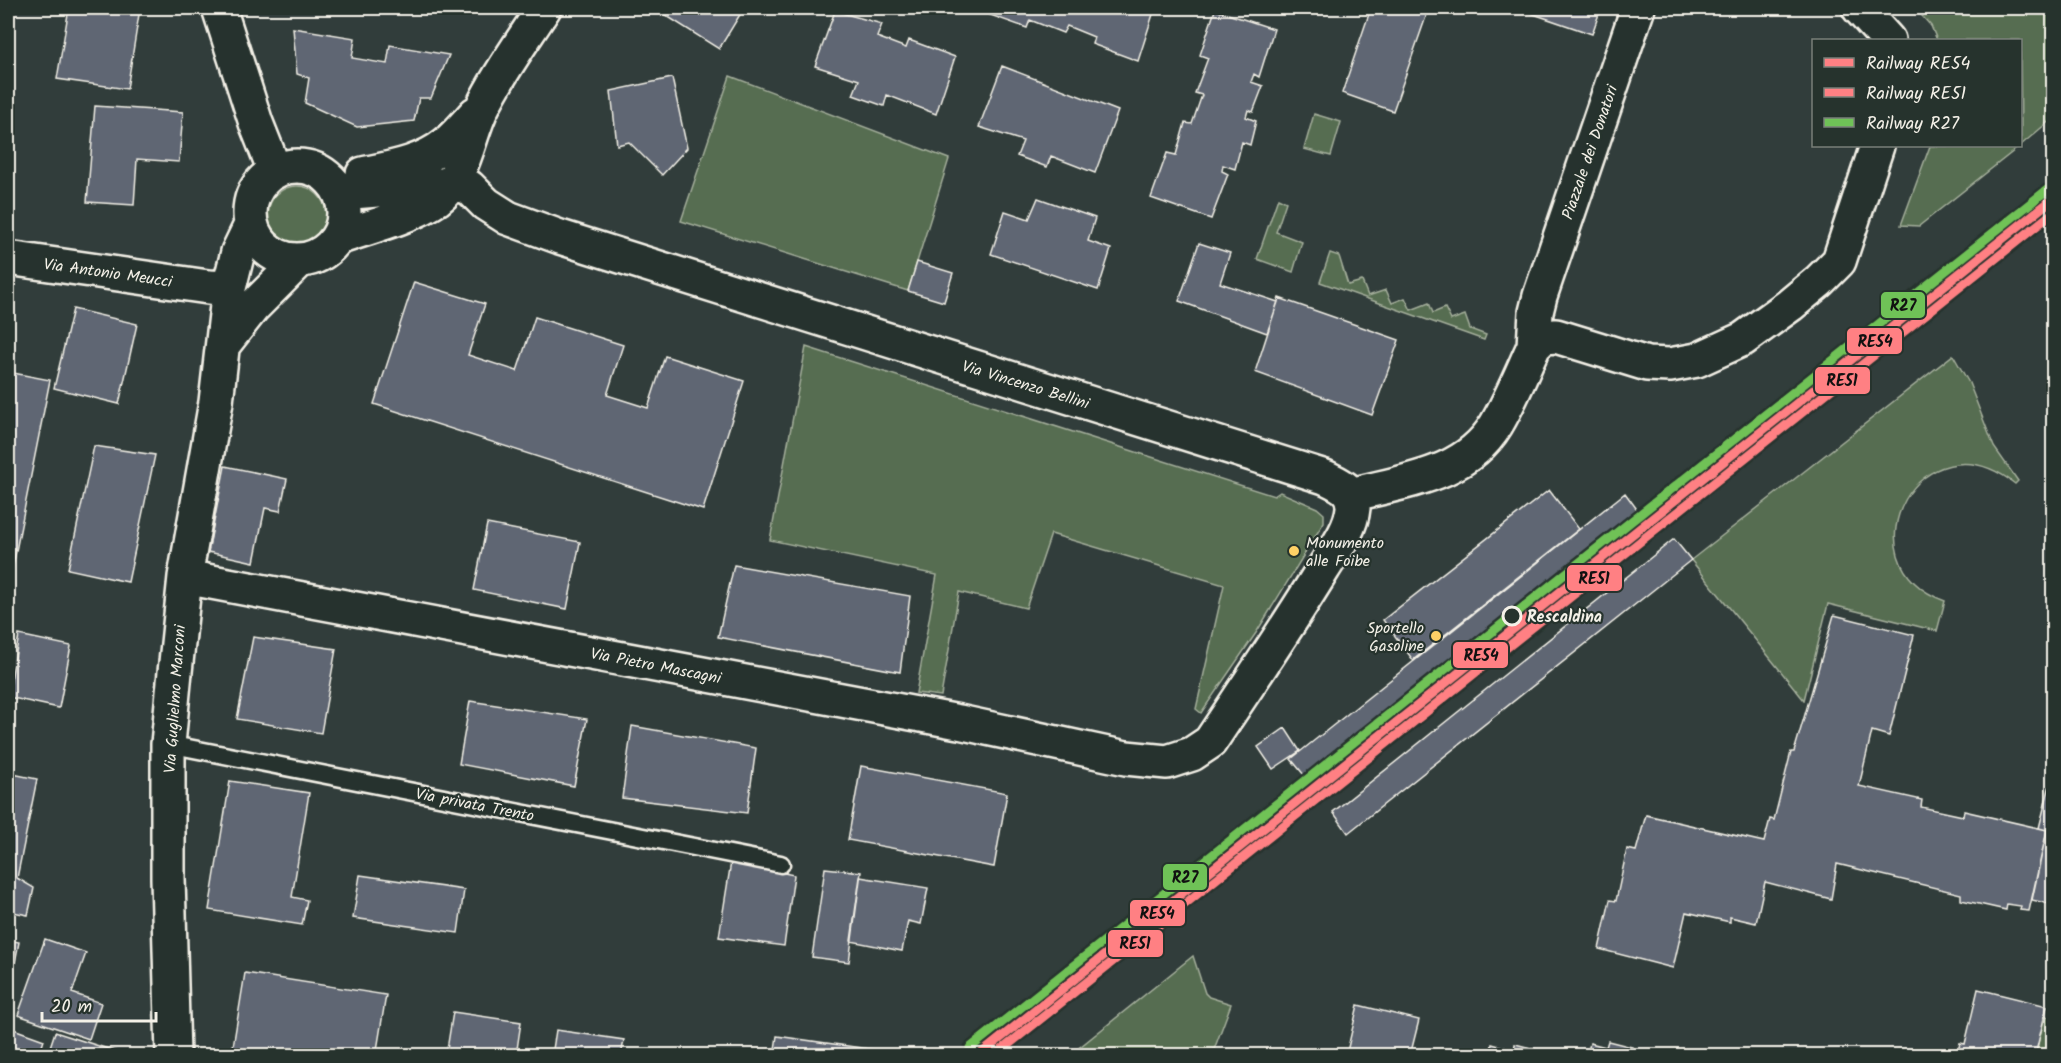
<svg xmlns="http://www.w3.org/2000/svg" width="2061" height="1063" font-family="Kalam,sans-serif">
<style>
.green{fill:#566d51;stroke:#a5af9c;stroke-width:1.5}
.building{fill:#5e6673;stroke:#f4f1e8;stroke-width:1.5}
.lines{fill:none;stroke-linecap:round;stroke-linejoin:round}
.service-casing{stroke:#f4f1e8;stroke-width:21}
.minor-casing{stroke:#f4f1e8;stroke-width:38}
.service{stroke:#26332d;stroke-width:16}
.minor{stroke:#26332d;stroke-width:33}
.rail-1-casing{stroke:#26332d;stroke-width:14}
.rail-2-casing{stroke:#26332d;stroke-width:14}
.rail-3-casing{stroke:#26332d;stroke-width:14}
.rail-1{stroke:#ff8083;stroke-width:9}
.rail-2{stroke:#ff8083;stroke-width:9}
.rail-3{stroke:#6fc257;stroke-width:9}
.poi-dot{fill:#ffd166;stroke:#26332d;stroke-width:2}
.stop-dot{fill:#26332d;stroke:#f4f1e8;stroke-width:3}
.labels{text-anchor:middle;stroke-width:4.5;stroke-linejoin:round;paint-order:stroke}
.street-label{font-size:16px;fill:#f4f1e8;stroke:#26332d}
.poi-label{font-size:16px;fill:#f4f1e8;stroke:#26332d;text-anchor:start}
.stop-label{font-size:16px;font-weight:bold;fill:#f4f1e8;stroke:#26332d;text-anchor:start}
.line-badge{stroke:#26332d;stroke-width:2}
.pale-badge-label{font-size:16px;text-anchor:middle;font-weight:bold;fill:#111}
</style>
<rect width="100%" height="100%" fill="#313d3b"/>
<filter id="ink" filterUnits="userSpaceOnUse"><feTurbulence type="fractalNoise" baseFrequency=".0167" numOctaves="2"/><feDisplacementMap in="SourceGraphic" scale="12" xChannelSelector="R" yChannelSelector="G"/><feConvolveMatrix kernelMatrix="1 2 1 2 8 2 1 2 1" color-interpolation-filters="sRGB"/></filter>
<g filter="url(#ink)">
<path class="green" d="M 1915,8 L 2053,8 L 2053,118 L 2021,145 L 2020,40 L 1937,40 L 1931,26 Z
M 730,76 L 949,159 L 908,291 L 681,221 Z
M 1314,114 L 1341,122 L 1331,156 L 1304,149 Z
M 1930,146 L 2020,146 L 1919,226 L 1901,225 Z
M268 215a29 29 0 1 1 58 0a29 29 0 1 1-58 0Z
M 1278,198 L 1286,202 L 1276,232 L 1302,242 L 1293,272 L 1257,259 Z
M 1330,253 L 1339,256 L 1348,285 L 1362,281 L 1368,296 L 1386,290 L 1392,303 L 1405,298 L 1411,310 L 1429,303 L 1433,313 L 1445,308 L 1451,320 L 1465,315 L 1470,329 L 1486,335 L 1484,340 L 1320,282 Z
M 806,347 L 1274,496 L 1280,492 L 1317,508 L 1324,514 L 1324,522 L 1256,633 L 1201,713 L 1196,709 L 1224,585 L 1051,534 L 1026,608 L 959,592 L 941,696 L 916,693 L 937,575 L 770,540 Z
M 1953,355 L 1969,383 L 1994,447 L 2018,481 L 2015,484 C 1922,409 1839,562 1945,601 L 1937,631 L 1828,604 L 1804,700 L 1691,560 Z
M 1193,956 L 1205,993 L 1209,997 L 1231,1004 L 1212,1055 L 1070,1055 Z
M 2045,1016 L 2053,1019 L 2053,1055 L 2035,1055 Z"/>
<path class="building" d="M 69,8 L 140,8 L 127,89 L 57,79 Z
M 654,8 L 744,8 L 719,49 Z
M 983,8 L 1155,8 L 1138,61 L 1092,44 L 1094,37 L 1067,26 L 1063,33 L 1030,20 L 1027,28 L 982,12 Z
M 1371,8 L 1429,8 L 1393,111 L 1342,93 Z
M 1516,8 L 1601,8 L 1592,34 Z
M 1215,10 L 1274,29 L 1259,77 L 1254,74 L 1251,82 L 1263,86 L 1253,112 L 1248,110 L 1246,117 L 1256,121 L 1250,145 L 1242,142 L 1235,169 L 1223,165 L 1222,171 L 1228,174 L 1211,219 L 1151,198 L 1167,153 L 1176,155 L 1185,123 L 1192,124 L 1202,95 L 1195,93 L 1208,58 L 1200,55 Z
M 835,11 L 882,24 L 877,37 L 906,48 L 909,40 L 955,57 L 936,114 L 887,95 L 884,106 L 853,95 L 859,80 L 815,66 Z
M 293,28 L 355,38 L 352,58 L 387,64 L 390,45 L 449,55 L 431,98 L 419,98 L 414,121 L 357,127 L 305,103 L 309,78 L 297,74 Z
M 1002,66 L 1118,111 L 1095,173 L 1051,156 L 1047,167 L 1017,156 L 1023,141 L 979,127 Z
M 672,78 L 687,148 L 662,175 L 629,142 L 617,145 L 611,91 Z
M 95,106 L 183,112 L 179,162 L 137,159 L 134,205 L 87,202 Z
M 1038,198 L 1095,218 L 1088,241 L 1111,249 L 1098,290 L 991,254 L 1005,211 L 1029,219 Z
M 1199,243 L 1230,253 L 1220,283 L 1278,302 L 1267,333 L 1179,301 Z
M 917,262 L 953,273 L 944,302 L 908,291 Z
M 414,282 L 485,304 L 468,355 L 517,371 L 535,317 L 623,345 L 607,395 L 648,408 L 665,356 L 744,381 L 703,510 L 374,404 Z
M 1279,298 L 1399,340 L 1372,415 L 1255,372 Z
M 73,309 L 137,324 L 119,404 L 54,388 Z
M 8,372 L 50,380 L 8,591 Z
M 94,446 L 155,455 L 128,582 L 68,569 Z
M 225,466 L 287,479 L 280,511 L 265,508 L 254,562 L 208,552 Z
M 1549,490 L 1579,529 L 1413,660 L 1383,620 Z
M 1625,493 L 1642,516 L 1309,781 L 1291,759 Z
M 487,524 L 580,542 L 567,609 L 474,590 Z
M 1674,539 L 1691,560 L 1348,833 L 1333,812 Z
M 734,565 L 910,596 L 900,672 L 718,637 Z
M 1834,615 L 1914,635 L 1889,736 L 1872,731 L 1859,786 L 1922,800 L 1921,807 L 1963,816 L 1964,811 L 2047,830 L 2029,911 L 2020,910 L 2021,906 L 2007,904 L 2006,910 L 1961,900 L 1961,894 L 1837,864 L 1831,899 L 1765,882 L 1756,923 L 1730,917 L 1730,922 L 1686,912 L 1673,968 L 1599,949 L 1610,900 L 1616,901 L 1627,849 L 1636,851 L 1646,815 L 1764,842 L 1770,819 L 1774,820 L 1791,752 L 1794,752 Z
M 19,635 L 71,646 L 59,708 L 8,697 Z
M 253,637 L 336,649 L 321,733 L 237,719 Z
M 470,701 L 587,719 L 574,786 L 459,764 Z
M 632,726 L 756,748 L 747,813 L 622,798 Z
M 1285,728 L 1300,751 L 1273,769 L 1258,747 Z
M 861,766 L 1007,793 L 994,867 L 848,840 Z
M 2054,769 L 2054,905 L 2032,900 L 2047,830 L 2039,828 Z
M 8,773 L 37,779 L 17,878 L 34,888 L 28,915 L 8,911 Z
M 230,781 L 309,793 L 292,897 L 307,900 L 302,925 L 209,910 Z
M 731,862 L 794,875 L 784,946 L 719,937 Z
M 825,868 L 861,872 L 849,962 L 812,957 Z
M 360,875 L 464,890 L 458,933 L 353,918 Z
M 860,877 L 928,888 L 921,924 L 908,921 L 902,951 L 851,941 Z
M 45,939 L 86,953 L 72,993 L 101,1003 L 89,1039 L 18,1015 Z
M 8,940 L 19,942 L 12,978 L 8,977 Z
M 245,973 L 386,995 L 376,1056 L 248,1056 L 232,1053 Z
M 1978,989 L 2047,1006 L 2035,1056 L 1957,1056 L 1960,1043 L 1965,1044 Z
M 1358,1005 L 1419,1020 L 1410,1056 L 1346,1056 Z
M 453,1012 L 521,1022 L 516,1056 L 446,1056 Z
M 8,1027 L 44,1040 L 39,1056 L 8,1056 Z
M 556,1030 L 624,1040 L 621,1056 L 552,1056 Z
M 55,1032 L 130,1056 L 47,1056 Z
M 777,1036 L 875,1050 L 874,1056 L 774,1056 Z
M 1608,1041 L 1632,1047 L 1631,1053 L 1641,1056 L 1587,1056 L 1590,1043 L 1606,1047 Z
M 1492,1044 L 1514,1050 L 1515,1044 L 1560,1055 L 1490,1056 Z"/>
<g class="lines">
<g class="service-casing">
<path id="service" d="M 168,744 L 781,864"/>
</g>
<g class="minor-casing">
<path id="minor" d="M 219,8 L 256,123 L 275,171
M 1859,8 L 1888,40
M250 213a47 47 0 1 1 94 0a47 47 0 1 1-94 0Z
M 363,174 C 392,168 423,163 446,144 C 457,135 466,124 475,114
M 338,238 C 366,228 413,216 437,199 C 465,178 468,135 483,106 C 499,73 524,39 544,8
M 8,258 L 208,287 L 229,288
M 223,345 L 253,307 L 299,261
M 1534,346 L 1536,312 L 1540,296 L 1638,8
M 1351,495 C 1403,481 1465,476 1496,425 C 1511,400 1522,372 1534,346 L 1544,337 L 1556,336 L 1647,364 L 1670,365 L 1697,360 L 1743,339 L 1790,305 L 1819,281 L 1839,261 L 1877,146
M 185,577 L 959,722 L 1126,758 L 1167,762 L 1192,754 L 1210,742 C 1248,685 1287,628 1323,569 C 1334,551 1351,530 1353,508 C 1354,489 1339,484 1325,477 L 560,237 L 508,218 L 486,204 L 469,187 L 452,184 L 340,193
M 173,1056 L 168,878 L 168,744 L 175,672 L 185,577 L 216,402 L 229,288 L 238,252 L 251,225"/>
</g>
<use href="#service" class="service"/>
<use href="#minor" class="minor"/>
<g class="rail-1-casing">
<path id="rail-1" d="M 978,1056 L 2054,198"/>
</g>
<g class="rail-2-casing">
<path id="rail-2" d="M 994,1056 L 2054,212"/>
</g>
<g class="rail-3-casing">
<path id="rail-3" d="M 970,1048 L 2047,190"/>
</g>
<use href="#rail-1" class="rail-1"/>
<use href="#rail-2" class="rail-2"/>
<use href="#rail-3" class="rail-3"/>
</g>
</g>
<g class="poi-dot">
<circle cx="1294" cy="551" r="6"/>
<circle cx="1436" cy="636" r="6"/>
</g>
<circle class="stop-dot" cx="1512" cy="616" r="9"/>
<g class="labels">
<g class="street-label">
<text transform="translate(1589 152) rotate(-71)" y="6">Piazzale dei Donatori</text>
<text transform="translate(108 272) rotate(8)" y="6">Via Antonio Meucci</text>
<text transform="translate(1026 384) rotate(17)" y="6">Via Vincenzo Bellini</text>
<text transform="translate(656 665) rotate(11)" y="6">Via Pietro Mascagni</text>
<text transform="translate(174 699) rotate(-86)" y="6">Via Guglielmo Marconi</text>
<text transform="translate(475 804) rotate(11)" y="6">Via privata Trento</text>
</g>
<g class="poi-label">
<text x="1306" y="548">Monumento<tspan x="1306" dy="18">alle Foibe</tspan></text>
<text x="1424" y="633" text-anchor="end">Sportello<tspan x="1424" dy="18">Gasoline</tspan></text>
</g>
<g class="stop-label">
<text x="1527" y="622">Rescaldina</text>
</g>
</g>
<g class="line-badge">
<rect x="1880" y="291" width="46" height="28" rx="6" fill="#6fc257"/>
<rect x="1846" y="327" width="57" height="28" rx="6" fill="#ff8083"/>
<rect x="1814" y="366" width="57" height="29" rx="6" fill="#ff8083"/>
<rect x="1566" y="564" width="57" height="28" rx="6" fill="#ff8083"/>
<rect x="1452" y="641" width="57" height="28" rx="6" fill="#ff8083"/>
<rect x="1162" y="863" width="46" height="28" rx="6" fill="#6fc257"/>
<rect x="1129" y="899" width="57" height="28" rx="6" fill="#ff8083"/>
<rect x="1107" y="929" width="57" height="29" rx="6" fill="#ff8083"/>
</g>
<g class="pale-badge-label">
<text x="1903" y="311">R27</text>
<text x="1875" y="347">RE54</text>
<text x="1842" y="386">RE51</text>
<text x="1594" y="584">RE51</text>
<text x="1481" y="661">RE54</text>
<text x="1185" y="883">R27</text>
<text x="1157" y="919">RE54</text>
<text x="1135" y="949">RE51</text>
</g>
<rect width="2061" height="1063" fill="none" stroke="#26332d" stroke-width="30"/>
<rect x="15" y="15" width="2031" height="1033" fill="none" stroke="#f4f1e8" stroke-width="2" filter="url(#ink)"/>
<rect x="1812" y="39" width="210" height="108" fill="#26332d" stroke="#787f78" stroke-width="1.5"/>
<rect x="1824" y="58" width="30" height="9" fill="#ff8083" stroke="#787f78" stroke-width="1.5"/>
<text x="1866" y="69" font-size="18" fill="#f4f1e8">Railway RE54</text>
<rect x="1824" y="88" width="30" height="9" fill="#ff8083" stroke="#787f78" stroke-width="1.5"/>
<text x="1866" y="99" font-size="18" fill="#f4f1e8">Railway RE51</text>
<rect x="1824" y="118" width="30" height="9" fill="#6fc257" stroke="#787f78" stroke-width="1.5"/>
<text x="1866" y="129" font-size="18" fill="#f4f1e8">Railway R27</text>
<path d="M42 1012v9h114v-9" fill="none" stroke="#f4f1e8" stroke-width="3"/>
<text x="51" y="1012" font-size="18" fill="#f4f1e8" stroke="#26332d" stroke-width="4.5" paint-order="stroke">20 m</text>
</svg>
